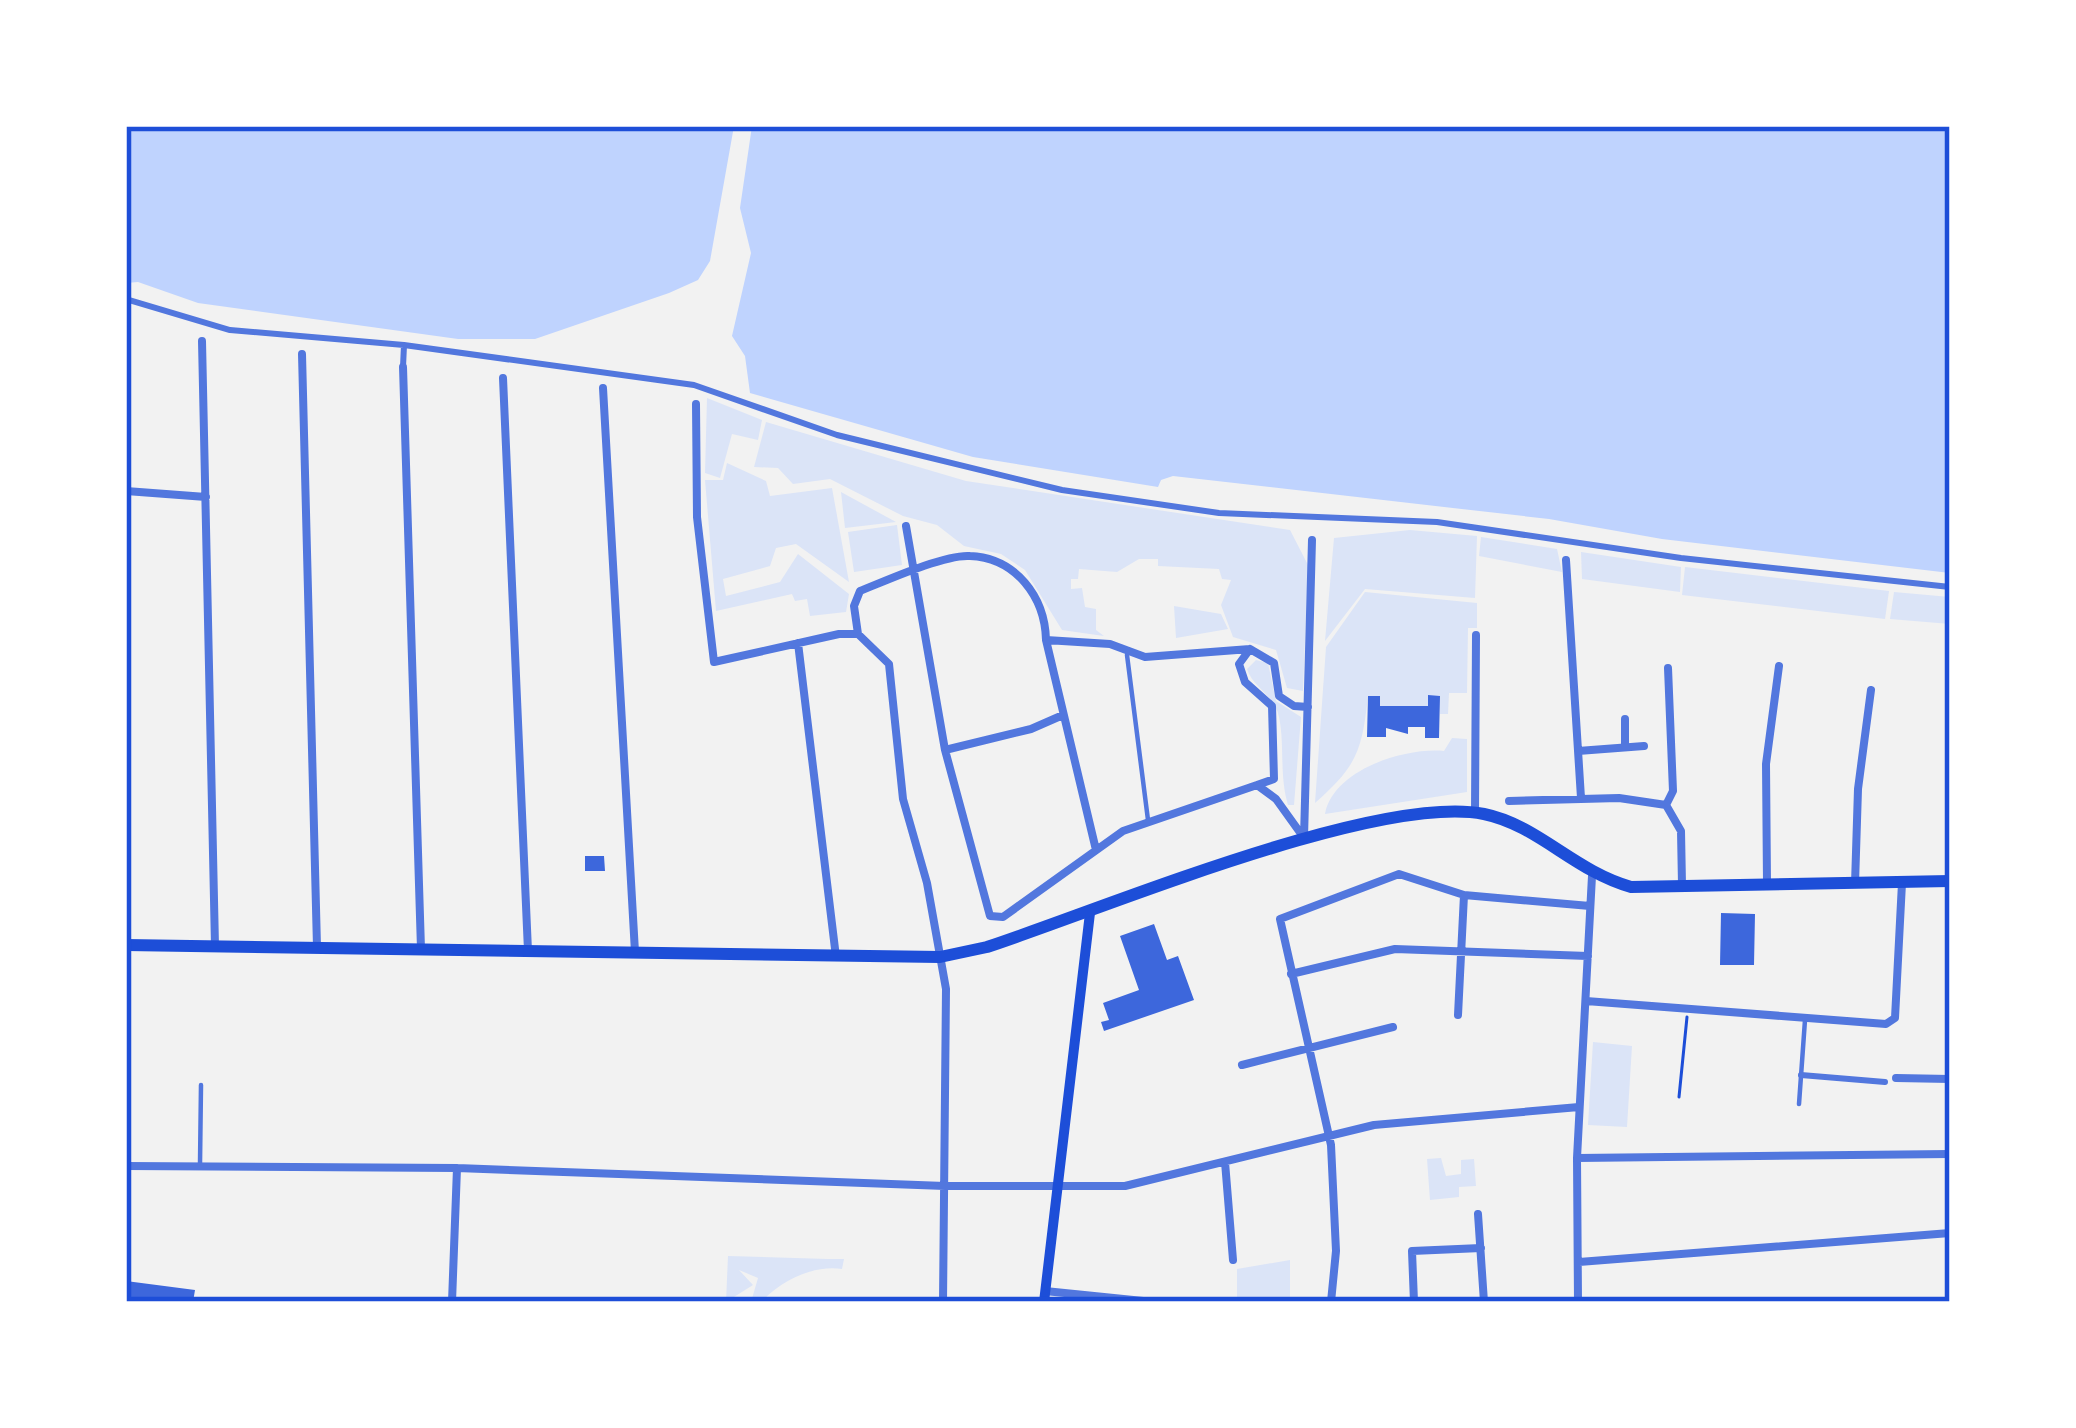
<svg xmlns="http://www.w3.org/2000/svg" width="2076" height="1428" font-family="Signika,sans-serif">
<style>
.green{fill:#dbe4f7}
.water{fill:#bfd3fe}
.building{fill:#3d67dc}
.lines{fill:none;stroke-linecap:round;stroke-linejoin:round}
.path{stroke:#1d4ed8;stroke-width:3}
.service{stroke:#5277de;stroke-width:4.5}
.pedestrian{stroke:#5277de;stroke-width:6}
.minor{stroke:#5277de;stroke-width:8}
.secondary{stroke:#1d4ed8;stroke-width:10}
.primary{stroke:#1d4ed8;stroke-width:12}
.neatline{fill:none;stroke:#1d4ed8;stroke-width:4.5}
</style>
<rect width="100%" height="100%" fill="#f2f2f2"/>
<path class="green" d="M 707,398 L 762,420 L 758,440 L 732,434 L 720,478 L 705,473 Z
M 766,422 L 966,481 L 1290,530 L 1308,565 L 1303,691 L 1287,688 L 1276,650 L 1233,637 L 1221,605 L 1231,580 L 1222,579 L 1219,569 L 1158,566 L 1158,559 L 1139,559 L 1117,572 L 1079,569 L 1078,579 L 1071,579 L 1071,589 L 1082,588 L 1085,607 L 1096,609 L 1096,630 L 1104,636 L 1062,630 L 1025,570 L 1001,554 L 964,546 L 937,525 L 903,516 L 830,479 L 793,484 L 778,468 L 754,467 Z
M 727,463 L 766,481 L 770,496 L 832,488 L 849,582 L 796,544 L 776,548 L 770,566 L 723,579 L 726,596 L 780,582 L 798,554 L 849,594 L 846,612 L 810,616 L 807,599 L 795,601 L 792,594 L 716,611 L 705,480 L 723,480 Z
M 841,492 L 896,522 L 845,528 Z
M 897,525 L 902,565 L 854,572 L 848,532 Z
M 1410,530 L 1477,536 L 1475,598 L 1365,589 L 1325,641 L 1334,538 Z
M 1481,537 L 1557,549 L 1562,572 L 1479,556 Z
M 1581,552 L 1681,567 L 1680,592 L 1582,579 Z
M 1685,567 L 1889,591 L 1885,619 L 1682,595 Z
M 1365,592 L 1477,603 L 1477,628 L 1468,628 L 1467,693 L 1449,693 L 1448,714 L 1440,714 L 1439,696 L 1428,696 L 1428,706 L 1380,706 L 1380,696 L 1368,696 C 1362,751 1357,766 1315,803 L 1326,647 Z
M 1894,592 L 1950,597 L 1950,624 L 1890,619 Z
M 1174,606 L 1221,614 L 1228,629 L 1176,638 Z
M 1256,660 L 1268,663 L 1276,701 L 1301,717 L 1294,805 L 1288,805 C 1279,775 1285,746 1279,717 C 1275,695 1253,688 1247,669 Z
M 1452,738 L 1467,739 L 1467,792 L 1325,814 C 1333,769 1407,747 1444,751 Z
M 1593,1042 L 1632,1046 L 1627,1127 L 1588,1125 Z
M 1441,1158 L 1446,1176 L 1461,1174 L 1461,1160 L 1474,1159 L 1476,1186 L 1459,1187 L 1459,1197 L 1430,1200 L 1427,1159 Z
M 728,1256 L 828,1259 L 844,1259 L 842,1269 C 815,1265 784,1279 764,1299 L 769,1302 L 751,1302 L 758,1278 L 739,1270 L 753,1285 L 726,1302 Z
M 1290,1260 L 1290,1302 L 1237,1302 L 1237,1269 Z"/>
<path class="water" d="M 126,126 L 734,126 L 710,261 L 698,280 L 669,293 L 535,339 L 458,339 L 198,303 L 138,282 L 126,283 Z
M 752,126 L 1950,126 L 1950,573 L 1662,539 L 1549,519 L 1173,476 L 1161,480 L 1158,487 L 973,457 L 750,393 L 745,356 L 732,336 L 751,253 L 740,208 Z"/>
<path class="building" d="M 1428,695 L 1440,696 L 1439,738 L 1425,738 L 1425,727 L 1408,727 L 1408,734 L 1386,728 L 1386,737 L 1367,737 L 1368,696 L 1380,696 L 1380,706 L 1428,706 Z
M 585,856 L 604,856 L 605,871 L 585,871 Z
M 1721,913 L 1755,914 L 1754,965 L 1720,965 Z
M 1154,924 L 1167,960 L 1178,956 L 1194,1000 L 1104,1031 L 1101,1022 L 1109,1020 L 1103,1003 L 1139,990 L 1120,936 Z
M 126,1281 L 195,1290 L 193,1302 L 126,1298 Z"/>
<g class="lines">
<path class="path" d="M 1679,1097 L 1687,1017"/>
<path class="service" d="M 1127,655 L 1148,820
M 1799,1104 L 1805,1020
M 200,1164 L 201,1085"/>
<path class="pedestrian" d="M 126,299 L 230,330 L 404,345 L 694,385 L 837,435 L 1062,490 L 1219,513 L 1437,522 L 1681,558 L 1950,587
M 403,367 L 404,345
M 1801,1075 L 1885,1082"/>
<path class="minor" d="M 202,341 L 215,946
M 302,354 L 317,947
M 403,367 L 421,949
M 503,378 L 528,951
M 603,388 L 635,952
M 696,404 L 697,517 L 714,662 L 839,634 L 858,634 L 889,664 L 903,799 L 927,883 L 946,989 L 943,1302
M 126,491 L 206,497
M 906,526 L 945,750 L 990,916 L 1003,917 L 1123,831 L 1257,785
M 1566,560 L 1581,798
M 858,634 L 854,606 L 860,591 C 885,581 945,554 970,556 C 1016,558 1045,597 1046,640 L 1096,850
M 1046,640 L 1110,644 L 1145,657 L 1250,649 L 1274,663 L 1279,696 L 1294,706 L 1308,707
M 798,643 L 836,957
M 1250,649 L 1239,664 L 1245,682 L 1272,706 L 1274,779 L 1257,785 L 1276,799 L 1304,838
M 1625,719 L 1625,747
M 945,750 L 1031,729 L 1063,715
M 1578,751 L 1644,746
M 1509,801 L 1619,798 L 1666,805 L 1681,831 L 1682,885
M 1666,805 L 1673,791 L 1668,668
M 1475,813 L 1476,635
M 1304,838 L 1312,540
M 1767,883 L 1766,764 L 1779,666
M 1855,884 L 1858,789 L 1871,690
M 1291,974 L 1395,949 L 1588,956
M 1586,1001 L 1886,1024 L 1895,1018 L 1902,883
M 1458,1015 L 1464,895
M 1242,1065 L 1393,1027
M 1896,1078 L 1950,1079
M 1577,1158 L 1950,1154
M 1225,1162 L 1233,1260
M 126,1166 L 457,1168 L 945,1186 L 1125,1186 L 1374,1125 L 1579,1107
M 1478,1214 L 1484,1302
M 1579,1262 L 1950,1233
M 1045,1291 L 1153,1302
M 452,1302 L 457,1168
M 1331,1302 L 1336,1251 L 1331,1145 L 1280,919 L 1399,874 L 1464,895 L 1590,906
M 1414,1302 L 1412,1251 L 1481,1248
M 1578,1302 L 1577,1158 L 1592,876"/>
<path class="secondary" d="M 1044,1302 L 1090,913"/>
<path class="primary" d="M 126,945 L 940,957 L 987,947 C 1100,910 1377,793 1484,814 C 1538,825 1574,871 1631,887 L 1950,881"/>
</g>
<rect width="2076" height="1428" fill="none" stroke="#ffffff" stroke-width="258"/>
<rect x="129" y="129" width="1818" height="1170" class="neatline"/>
</svg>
